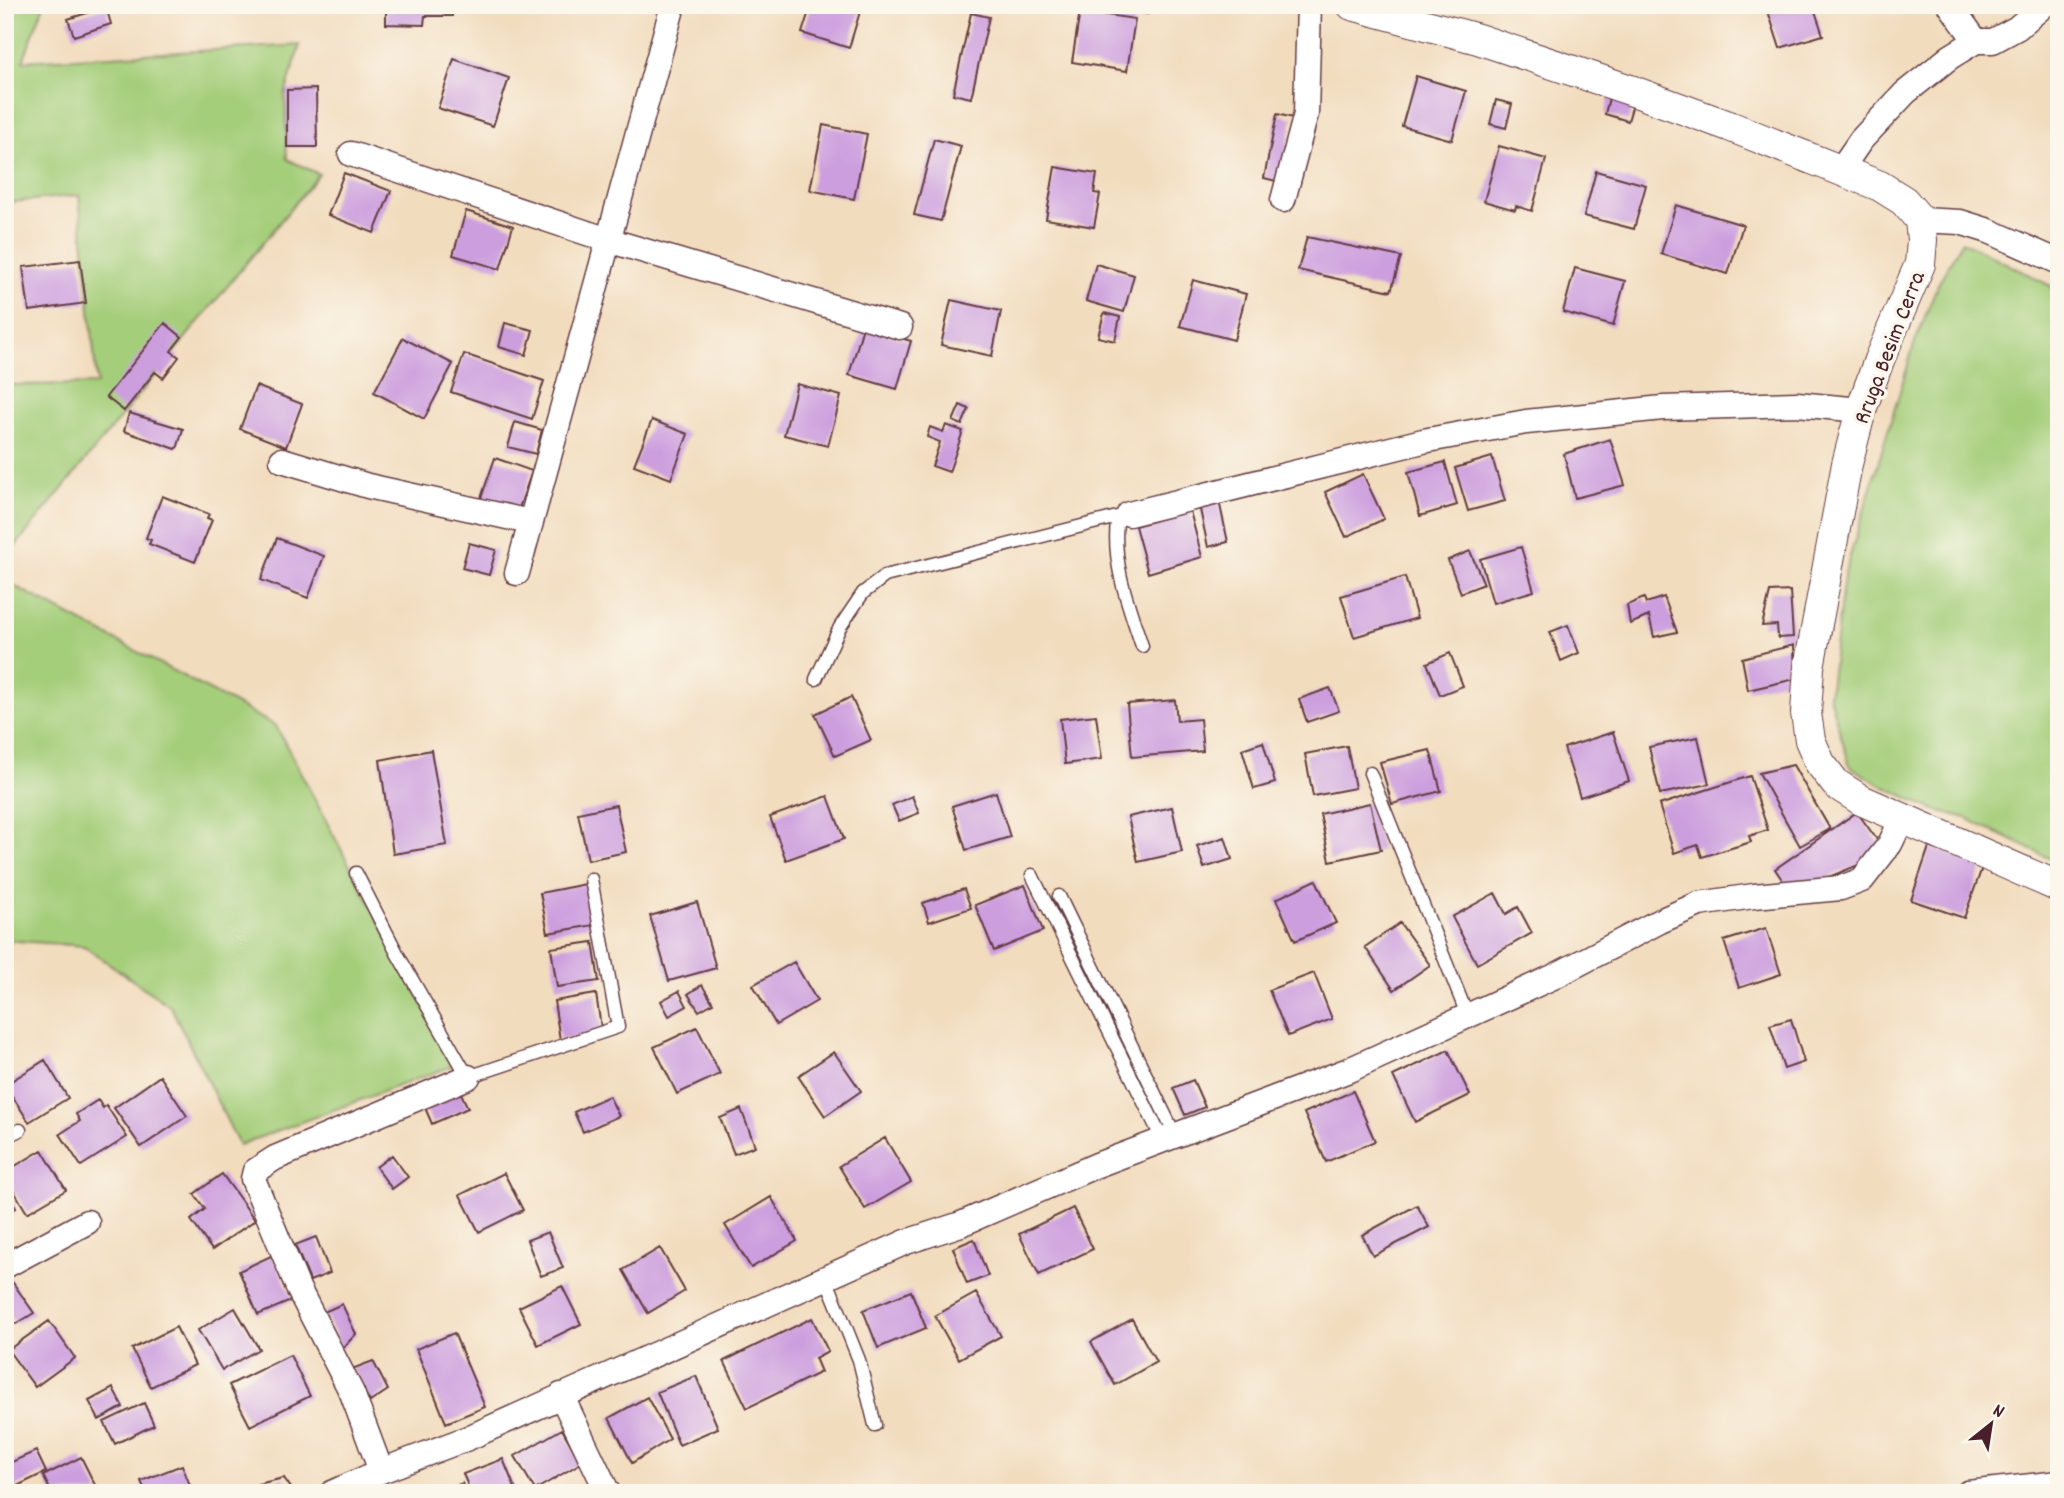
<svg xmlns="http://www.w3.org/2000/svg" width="2064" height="1498" font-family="Dekko,sans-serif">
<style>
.green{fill:#a5ce7a;stroke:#787652;stroke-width:2}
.building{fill:#cc9ede}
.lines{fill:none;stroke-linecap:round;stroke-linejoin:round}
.service-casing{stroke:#633b41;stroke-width:15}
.minor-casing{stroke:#633b41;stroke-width:27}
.tertiary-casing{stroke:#633b41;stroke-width:32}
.service{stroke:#fff;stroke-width:12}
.minor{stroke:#fff;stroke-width:24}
.tertiary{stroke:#fff;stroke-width:30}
.labels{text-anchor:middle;stroke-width:7;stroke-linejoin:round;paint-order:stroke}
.street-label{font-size:23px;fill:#4a1f2b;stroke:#fbf7ec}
</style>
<rect width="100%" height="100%" fill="#fbf7ec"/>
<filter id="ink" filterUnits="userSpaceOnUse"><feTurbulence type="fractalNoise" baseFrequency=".0143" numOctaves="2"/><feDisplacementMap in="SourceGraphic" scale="14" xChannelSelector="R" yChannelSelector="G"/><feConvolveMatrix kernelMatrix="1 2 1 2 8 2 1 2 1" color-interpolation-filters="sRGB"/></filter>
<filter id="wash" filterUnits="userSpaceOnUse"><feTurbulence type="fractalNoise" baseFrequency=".00686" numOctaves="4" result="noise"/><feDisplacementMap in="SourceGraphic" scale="28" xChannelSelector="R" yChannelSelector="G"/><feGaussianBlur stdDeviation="1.57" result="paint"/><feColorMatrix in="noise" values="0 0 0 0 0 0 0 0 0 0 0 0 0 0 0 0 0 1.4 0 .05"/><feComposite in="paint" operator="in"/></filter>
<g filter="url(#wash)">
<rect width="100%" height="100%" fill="#f2dcbe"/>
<path class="green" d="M 5,5 L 44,5 L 23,61 L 300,45 L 285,95 L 287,159 L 319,174 L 5,559 L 5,385 L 97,384 L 79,195 L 5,203 Z
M 1962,241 L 2059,290 L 2059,863 L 1966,818 L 1932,809 L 1881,785 L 1850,766 L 1829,696 L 1844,576 L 1914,345 L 1937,286 Z
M 5,581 L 276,726 L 455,1065 L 239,1145 L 171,1007 L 84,946 L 5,940 Z"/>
<g id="blocks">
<path class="building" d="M 226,5 L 268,5 L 268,11 L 226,12 Z
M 386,5 L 453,5 L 452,16 L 425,16 L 424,25 L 386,24 Z
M 811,5 L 862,5 L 849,48 L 802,33 Z
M 1124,5 L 1149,5 L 1148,14 L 1123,11 Z
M 1775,5 L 1813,5 L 1823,35 L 1780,48 L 1767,8 Z
M 106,7 L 111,24 L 74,36 L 68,19 Z
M 1080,11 L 1135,19 L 1127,71 L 1072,62 Z
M 971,13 L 989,17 L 971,98 L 953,94 Z
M 454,59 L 509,78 L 493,126 L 438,108 Z
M 1416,76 L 1466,91 L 1452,140 L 1402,126 Z
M 316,89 L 317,147 L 287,147 L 287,90 Z
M 1609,98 L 1633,104 L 1628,121 L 1605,114 Z
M 1496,100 L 1512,104 L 1506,128 L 1490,124 Z
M 1277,114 L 1293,118 L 1280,182 L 1264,178 Z
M 823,125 L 867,134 L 854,199 L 810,190 Z
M 934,139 L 961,146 L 941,221 L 914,215 Z
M 1499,146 L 1546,159 L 1532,211 L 1516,206 L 1515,210 L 1484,201 Z
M 1055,167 L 1097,174 L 1094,193 L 1100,194 L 1094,227 L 1046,219 Z
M 1596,171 L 1646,185 L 1634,229 L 1584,216 Z
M 344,173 L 391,191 L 374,233 L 328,215 Z
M 1676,205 L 1743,225 L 1728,274 L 1661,254 Z
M 466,211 L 513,226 L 500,269 L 453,255 Z
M 1307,237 L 1401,257 L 1391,291 L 1298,270 Z
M 80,260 L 86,303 L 29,311 L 23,267 Z
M 1096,264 L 1134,275 L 1124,312 L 1086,301 Z
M 1575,268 L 1625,281 L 1613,326 L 1563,312 Z
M 1193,280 L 1246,294 L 1234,340 L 1180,326 Z
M 951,300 L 1001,311 L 992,356 L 941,345 Z
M 1104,313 L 1120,317 L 1115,341 L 1098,337 Z
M 165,323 L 182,337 L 171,351 L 179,357 L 163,378 L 155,372 L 124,411 L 106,397 Z
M 505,323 L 533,330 L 526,355 L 499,347 Z
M 863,327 L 911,341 L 897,389 L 849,375 Z
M 403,338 L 453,364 L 424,419 L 374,392 Z
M 464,354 L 544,381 L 532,419 L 451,392 Z
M 797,384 L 841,396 L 828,446 L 784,435 Z
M 256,386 L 302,404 L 286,447 L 240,429 Z
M 960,405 L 969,409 L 962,425 L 953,421 Z
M 129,413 L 183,429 L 178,446 L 176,449 L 124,431 Z
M 652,420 L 688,434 L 671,479 L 634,465 Z
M 515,422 L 542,430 L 536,454 L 508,447 Z
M 946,425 L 963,431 L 949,472 L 932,466 L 940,442 L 927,437 L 930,427 L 943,432 Z
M 1610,439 L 1625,485 L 1575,498 L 1564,454 Z
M 1492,457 L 1505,501 L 1468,511 L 1455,468 Z
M 495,458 L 532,471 L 516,517 L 479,504 Z
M 1445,462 L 1457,505 L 1420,516 L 1408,472 Z
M 1363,474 L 1384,519 L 1346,537 L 1325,492 Z
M 162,496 L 209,514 L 207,518 L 212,520 L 195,562 L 149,544 L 151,540 L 146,538 Z
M 1218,496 L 1228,542 L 1208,547 L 1198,500 Z
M 1190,511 L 1202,557 L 1148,573 L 1135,526 Z
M 277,538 L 324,556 L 308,598 L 261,580 Z
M 469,543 L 496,550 L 489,575 L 462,568 Z
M 1521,547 L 1534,591 L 1493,603 L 1480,559 Z
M 1470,551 L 1484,584 L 1461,593 L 1448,560 Z
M 1405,577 L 1417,618 L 1354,637 L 1341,596 Z
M 1790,591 L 1793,637 L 1778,638 L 1777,625 L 1762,626 L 1770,592 Z
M 1664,597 L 1677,632 L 1654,637 L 1649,616 L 1630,624 L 1627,605 L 1644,598 L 1646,603 Z
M 1568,625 L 1579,653 L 1561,661 L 1550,632 Z
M 1794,645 L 1795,679 L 1748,690 L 1742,658 Z
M 1450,653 L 1463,686 L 1440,695 L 1427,663 Z
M 1330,688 L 1339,711 L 1307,722 L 1299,699 Z
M 851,697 L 871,740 L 835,756 L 815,714 Z
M 1175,700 L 1177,721 L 1200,719 L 1203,751 L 1132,757 L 1127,704 Z
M 1096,715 L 1102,759 L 1065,764 L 1060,719 Z
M 1613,732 L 1629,781 L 1580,797 L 1564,748 Z
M 1698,737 L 1709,784 L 1660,794 L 1649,747 Z
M 1263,742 L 1275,783 L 1254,789 L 1242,749 Z
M 1347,746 L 1355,788 L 1313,796 L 1305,754 Z
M 431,750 L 447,845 L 393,854 L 380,760 Z
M 1430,750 L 1441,791 L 1392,804 L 1380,762 Z
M 1793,765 L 1830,829 L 1800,846 L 1759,773 Z
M 1750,776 L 1768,830 L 1749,836 L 1751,842 L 1702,857 L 1698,845 L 1674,853 L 1659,805 Z
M 996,792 L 1010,837 L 966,850 L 952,806 Z
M 828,796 L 844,839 L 786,860 L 770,817 Z
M 912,796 L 919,813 L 899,821 L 892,805 Z
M 1370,803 L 1381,850 L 1330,861 L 1320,814 Z
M 616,805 L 626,852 L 588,860 L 578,813 Z
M 1172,807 L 1182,852 L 1138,862 L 1128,817 Z
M 1857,812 L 1883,848 L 1866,862 L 1819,881 L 1785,884 L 1775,869 Z
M 1225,837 L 1232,859 L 1204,868 L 1197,846 Z
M 1929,847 L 1983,865 L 1964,918 L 1911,900 Z
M 1316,880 L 1336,923 L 1295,941 L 1276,899 Z
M 586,884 L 594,925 L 548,933 L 540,893 Z
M 1025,885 L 1043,931 L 994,951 L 975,905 Z
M 964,889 L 971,908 L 929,922 L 923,903 Z
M 1495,893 L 1506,914 L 1518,907 L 1532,933 L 1477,964 L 1452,917 Z
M 697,902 L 716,968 L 669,981 L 650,916 Z
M 1400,923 L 1430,965 L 1394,990 L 1365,947 Z
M 1766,928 L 1781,974 L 1739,988 L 1724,941 Z
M 593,942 L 599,981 L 557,987 L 551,948 Z
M 794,962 L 817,1001 L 776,1025 L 753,985 Z
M 1314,973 L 1332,1019 L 1288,1036 L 1269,990 Z
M 702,985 L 713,1003 L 699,1011 L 688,994 Z
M 679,991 L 687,1006 L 669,1016 L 661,1001 Z
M 596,994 L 602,1034 L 560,1040 L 554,1001 Z
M 1791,1019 L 1804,1062 L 1784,1069 L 1770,1025 Z
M 697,1027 L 720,1074 L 677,1094 L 654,1047 Z
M 1448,1050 L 1470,1095 L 1415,1122 L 1393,1076 Z
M 834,1052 L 861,1091 L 825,1116 L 798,1076 Z
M 45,1060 L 68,1098 L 29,1122 L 5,1085 Z
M 160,1076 L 187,1116 L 141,1147 L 114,1108 Z
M 1193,1080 L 1205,1107 L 1185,1115 L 1173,1088 Z
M 458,1087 L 468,1108 L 432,1124 L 423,1103 Z
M 1353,1091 L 1375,1141 L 1326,1162 L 1304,1113 Z
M 609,1096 L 619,1116 L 583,1132 L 574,1112 Z
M 98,1100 L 103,1108 L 106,1105 L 127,1137 L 81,1166 L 60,1134 L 80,1121 L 76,1114 Z
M 741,1109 L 755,1146 L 734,1154 L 720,1118 Z
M 885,1138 L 911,1182 L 865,1209 L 839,1166 Z
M 42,1150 L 66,1190 L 27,1213 L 5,1176 L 5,1172 Z
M 392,1155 L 408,1177 L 392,1189 L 376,1167 Z
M 504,1173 L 523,1210 L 479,1232 L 460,1195 Z
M 222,1174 L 255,1220 L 212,1250 L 191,1220 L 205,1209 L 194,1194 Z
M 5,1189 L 16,1208 L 5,1214 Z
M 771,1197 L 797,1241 L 751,1268 L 725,1225 Z
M 1417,1205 L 1429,1227 L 1373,1256 L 1362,1235 Z
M 1073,1208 L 1093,1249 L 1039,1275 L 1019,1234 Z
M 548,1232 L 563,1268 L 541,1276 L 527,1240 Z
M 316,1237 L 330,1273 L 310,1281 L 295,1245 Z
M 974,1239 L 988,1276 L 967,1284 L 953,1248 Z
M 660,1248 L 685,1291 L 648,1313 L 623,1270 Z
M 273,1255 L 293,1300 L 258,1315 L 239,1271 Z
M 11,1280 L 34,1313 L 16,1324 L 5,1309 L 5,1284 Z
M 562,1286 L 581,1324 L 538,1345 L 519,1307 Z
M 911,1291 L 926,1328 L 878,1348 L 863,1310 Z
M 976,1293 L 1001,1336 L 959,1359 L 935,1316 Z
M 342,1304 L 356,1334 L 342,1349 L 324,1312 Z
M 235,1308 L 259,1349 L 222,1370 L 198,1330 Z
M 812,1318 L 828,1351 L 815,1358 L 821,1372 L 747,1408 L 724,1361 Z
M 1132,1319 L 1156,1362 L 1115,1385 L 1091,1342 Z
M 49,1321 L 75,1358 L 35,1387 L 8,1350 Z
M 176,1327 L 195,1365 L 151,1387 L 132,1349 Z
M 454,1333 L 485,1407 L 446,1423 L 416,1349 Z
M 290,1355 L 310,1396 L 250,1426 L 229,1385 Z
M 373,1361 L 388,1390 L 370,1402 L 352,1369 Z
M 696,1376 L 718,1428 L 679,1445 L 657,1392 Z
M 113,1388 L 123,1407 L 99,1420 L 89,1401 Z
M 647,1397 L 670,1439 L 632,1463 L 609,1418 Z
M 144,1403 L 154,1425 L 115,1444 L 104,1422 Z
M 562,1429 L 581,1463 L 535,1490 L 515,1456 Z
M 36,1451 L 46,1472 L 7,1491 L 5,1465 Z
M 81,1457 L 99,1493 L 52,1493 L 43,1476 Z
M 503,1459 L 517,1493 L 471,1493 L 463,1474 Z
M 182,1465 L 193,1493 L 146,1493 L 141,1481 Z
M 284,1478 L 291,1488 L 282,1493 L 263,1493 L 258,1484 Z
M 462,1483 L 466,1493 L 440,1493 Z"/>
</g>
</g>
<g filter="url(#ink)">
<use href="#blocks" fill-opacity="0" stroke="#633b41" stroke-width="2"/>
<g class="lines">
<g class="service-casing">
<path id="service" d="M 1127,515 L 1117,522 C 1112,565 1129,606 1142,646
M 816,679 L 840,627 L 863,593 L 885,576 L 1129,514
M 1370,773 L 1468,1017
M 356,873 L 398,955 L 468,1077 L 618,1027 L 591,879
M 1032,875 L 1162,1139
M 1059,896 L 1175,1135
M 5,1137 L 20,1130
M 826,1278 L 859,1360 L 875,1425"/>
</g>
<g class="minor-casing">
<path id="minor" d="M 1950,5 L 1976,41
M 351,154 L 608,240 L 900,327
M 1841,169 L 1861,140 L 1905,93 L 1950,57 L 1976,41 L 1993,41 L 2017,28 L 2044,5
M 1283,200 L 1306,114 L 1309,5
M 1920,220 L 1960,222 L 1989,231 L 2059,262
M 282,460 L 368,486 L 530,522
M 1129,514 L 1423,441 L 1526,422 L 1663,408 L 1797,404 L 1861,410
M 517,573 L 673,5
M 5,1266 L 87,1222
M 561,1395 L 608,1493
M 381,1471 L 352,1393 L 299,1290 L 253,1179 L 255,1171 L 275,1158 L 468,1077
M 332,1493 L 381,1471 L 468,1438 L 906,1242 L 961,1224 L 1097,1165 L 1349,1070 L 1553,977 L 1660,921 L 1699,904 L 1754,896 L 1841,888 L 1862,880 L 1890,844 L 1902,819
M 1968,1493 L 2059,1483"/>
</g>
<g class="tertiary-casing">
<path id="tertiary" d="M 1352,5 L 1478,39 L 1633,91 L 1729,126 L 1880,186 L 1904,201 L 1920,220 L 1922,240 L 1920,264 L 1879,360 L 1861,410 L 1847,464 L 1809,667 L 1806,713 L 1810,740 L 1820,763 L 1836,784 L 1861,800 L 2059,887"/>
</g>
<use href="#service" class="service"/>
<use href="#minor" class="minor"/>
<use href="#tertiary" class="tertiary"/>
</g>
</g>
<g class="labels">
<g class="street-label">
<text transform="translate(1888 347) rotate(-69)" y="8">Rruga Besim Cerra</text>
</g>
</g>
<rect width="2064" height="1498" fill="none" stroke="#fbf7ec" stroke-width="28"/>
<g transform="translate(1991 1424) rotate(30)" stroke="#fbf7ec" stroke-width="5" paint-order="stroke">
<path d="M0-5L12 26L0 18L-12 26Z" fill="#4a1f2b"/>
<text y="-10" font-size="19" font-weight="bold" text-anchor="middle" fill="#4a1f2b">N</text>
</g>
</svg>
